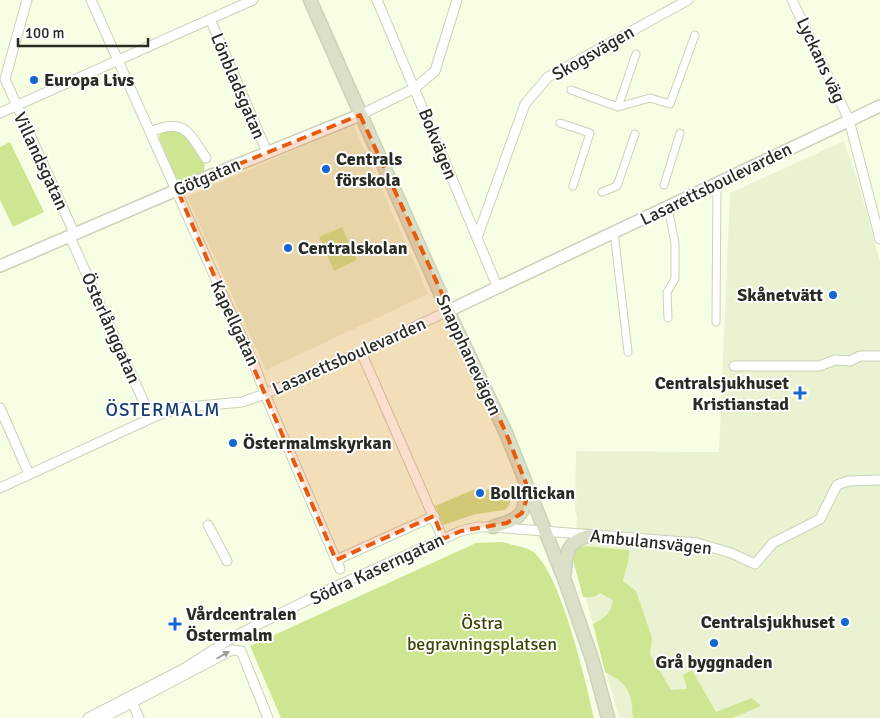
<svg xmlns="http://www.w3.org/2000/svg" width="880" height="718" font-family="Signika,sans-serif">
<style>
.built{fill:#e9f3d1}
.green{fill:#cee591}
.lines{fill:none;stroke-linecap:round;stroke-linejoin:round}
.pedestrian-casing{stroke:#cad2b8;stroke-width:9}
.minor-casing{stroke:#cad2b8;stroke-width:11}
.tertiary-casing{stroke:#cad2b8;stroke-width:14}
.secondary-casing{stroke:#cad2b8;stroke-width:15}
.pedestrian{stroke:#fff;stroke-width:7}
.minor{stroke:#fff;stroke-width:9}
.tertiary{stroke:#fff;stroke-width:11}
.secondary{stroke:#dae0c7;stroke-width:12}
.oneway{fill:#9fa09c}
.marked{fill:#e8590c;fill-opacity:0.2;stroke:#e8590c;stroke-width:4;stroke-dasharray:10 6;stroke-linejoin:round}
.poi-dot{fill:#1566d0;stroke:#fff;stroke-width:2}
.labels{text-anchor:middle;stroke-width:4;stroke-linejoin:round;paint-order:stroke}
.street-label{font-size:18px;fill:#292c22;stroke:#fff}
.poi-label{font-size:18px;font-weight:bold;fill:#292c22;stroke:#fff;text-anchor:start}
.park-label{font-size:18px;fill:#3b4705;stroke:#fff}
.neighbourhood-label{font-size:19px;letter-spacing:1px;fill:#173c70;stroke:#fff}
</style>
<rect width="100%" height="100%" fill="#f6ffe4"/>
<path class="built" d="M 353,124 L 428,294 L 266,370 L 187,197 Z
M 844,141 L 859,185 L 880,262 L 880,718 L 619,718 L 574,557 L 577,517 L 575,510 L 576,451 L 719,452 L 730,193 Z"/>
<path class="green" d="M 173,128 L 183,134 L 205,165 L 203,175 L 185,182 L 180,182 L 175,176 L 159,138 L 160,132 Z
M 10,142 L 44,212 L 13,227 L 0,200 L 0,147 Z
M 342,227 L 357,260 L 334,271 L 319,237 Z
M 475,489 L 477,494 L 489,489 L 493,497 L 510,490 L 510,504 L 505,510 L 476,514 L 443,525 L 435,506 Z
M 502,542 C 511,545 524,546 532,551 C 560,570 586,682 594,718 L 281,718 L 250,646 L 476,543 Z
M 585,546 L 629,550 C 630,561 625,570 623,581 L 636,591 L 652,638 L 650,654 L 671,690 L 687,689 L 683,675 L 692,670 L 716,712 L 752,698 L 761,706 L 732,718 L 633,718 C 631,692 630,685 605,672 L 593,624 C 605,618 611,613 613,600 L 600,593 L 594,597 L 583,597 L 572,556 L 578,548 Z"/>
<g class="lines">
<g class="pedestrian-casing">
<path id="pedestrian" d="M 571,90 L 618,107 L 636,54
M 618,107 L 650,98 L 670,104 L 695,35
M 560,123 L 590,133 L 573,186
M 664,185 L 680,133
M 602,192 L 617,186 L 635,134
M 614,232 L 628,352
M 668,318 L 667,292 L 675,279 L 675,243 L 668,207
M 716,322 L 717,183"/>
</g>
<g class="minor-casing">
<path id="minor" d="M 27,0 L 5,79 L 75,235
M 91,0 L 256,369 L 265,394 L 340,569
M 377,0 L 498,288
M 792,0 L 849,120 L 880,239
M 210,19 L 267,152
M 0,113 L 253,0
M 360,115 L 415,88 L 435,71 L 457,0
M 151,132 C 183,117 189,132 206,158
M 70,237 L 151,418
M 477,238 L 525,104 L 548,77 L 688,0
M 361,352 L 443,539
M 734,366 L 819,366 L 835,360 L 850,361 L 860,356 L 880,356
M 0,408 L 29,474
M 0,488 L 156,416 L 178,408 L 242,402 L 265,394 L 361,352 L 448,311
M 208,525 L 227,561
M 336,560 L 434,516
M 133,704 L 139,718
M 88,718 L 185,668 L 235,636 L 334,587 L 461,531 L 478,527 L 493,527 L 697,543 L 731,553 L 755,564 L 773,543 L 820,519 L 837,485 L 848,481 L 880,480
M 103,718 L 232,650 L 241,651 L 268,718"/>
</g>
<g class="tertiary-casing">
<path id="tertiary" d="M 0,266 L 207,177 L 360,115
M 448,311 L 880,106"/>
</g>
<g class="secondary-casing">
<path id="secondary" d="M 310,0 L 448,311 L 506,433 L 565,581 L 592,659 L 608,718
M 493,527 C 519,519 526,516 526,488
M 565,573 C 565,554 568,541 588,536"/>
</g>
<use href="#pedestrian" class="pedestrian"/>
<use href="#minor" class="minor"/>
<use href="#tertiary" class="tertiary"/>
<use href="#secondary" class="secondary"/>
</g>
<defs><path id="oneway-solid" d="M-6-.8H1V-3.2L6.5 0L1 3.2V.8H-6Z" transform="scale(1.25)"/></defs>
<use class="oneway" href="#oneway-solid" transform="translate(223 655) rotate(-30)"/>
<path class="marked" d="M 360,115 L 506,433 L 526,483 L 526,501 L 522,513 L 507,523 L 461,531 L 443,539 L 434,516 L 336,560 L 177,189 Z"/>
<g class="poi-dot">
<circle cx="34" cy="80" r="5"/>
<circle cx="326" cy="169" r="5"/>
<circle cx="288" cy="248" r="5"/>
<circle cx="833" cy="295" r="5"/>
<path d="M797.5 385.5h5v5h5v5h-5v5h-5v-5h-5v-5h5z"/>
<circle cx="233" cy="443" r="5"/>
<circle cx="480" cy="493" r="5"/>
<circle cx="845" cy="622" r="5"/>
<path d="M172.5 616.5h5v5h5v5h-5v5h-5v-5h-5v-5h5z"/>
<circle cx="714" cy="643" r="5"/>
</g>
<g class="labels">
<g class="street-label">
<text transform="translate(593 53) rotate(-30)" y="6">Skogsvägen</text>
<text transform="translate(821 60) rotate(65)" y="6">Lyckans väg</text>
<text transform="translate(238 86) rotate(67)" y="6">Lönbladsgatan</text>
<text transform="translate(438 144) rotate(68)" y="6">Bokvägen</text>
<text transform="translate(41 161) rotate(65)" y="6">Villandsgatan</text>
<text transform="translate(207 177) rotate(-23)" y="6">Götgatan</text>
<text transform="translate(716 184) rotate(-26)" y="6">Lasarettsboulevarden</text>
<text transform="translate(235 323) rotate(65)" y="6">Kapellgatan</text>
<text transform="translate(111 328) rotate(66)" y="6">Österlånggatan</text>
<text transform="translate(469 355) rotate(65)" y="6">Snapphanevägen</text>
<text transform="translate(349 356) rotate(-24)" y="6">Lasarettsboulevarden</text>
<text transform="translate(651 542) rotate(6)" y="6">Ambulansvägen</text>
<text transform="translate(377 569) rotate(-25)" y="6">Södra Kaserngatan</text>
</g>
<g class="poi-label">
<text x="44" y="86">Europa Livs</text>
<text x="336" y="165">Centrals<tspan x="336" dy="21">förskola</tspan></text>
<text x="298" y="254">Centralskolan</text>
<text x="823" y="301" text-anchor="end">Skånetvätt</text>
<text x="789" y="389" text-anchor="end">Centralsjukhuset<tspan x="789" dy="21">Kristianstad</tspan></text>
<text x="243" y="449">Östermalmskyrkan</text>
<text x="490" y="499">Bollflickan</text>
<text x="186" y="620">Vårdcentralen<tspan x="186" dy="21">Östermalm</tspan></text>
<text x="835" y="628" text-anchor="end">Centralsjukhuset</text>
<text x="714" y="668" text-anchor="middle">Grå byggnaden</text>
</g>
<g class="park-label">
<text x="482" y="629">Östra<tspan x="482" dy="21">begravningsplatsen</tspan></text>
</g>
<g class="neighbourhood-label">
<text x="163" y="416">ÖSTERMALM</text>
</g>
</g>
<path d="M18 38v8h130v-8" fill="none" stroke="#292c22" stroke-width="2.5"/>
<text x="25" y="38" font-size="15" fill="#292c22" stroke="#ffffff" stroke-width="4" paint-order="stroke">100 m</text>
</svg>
